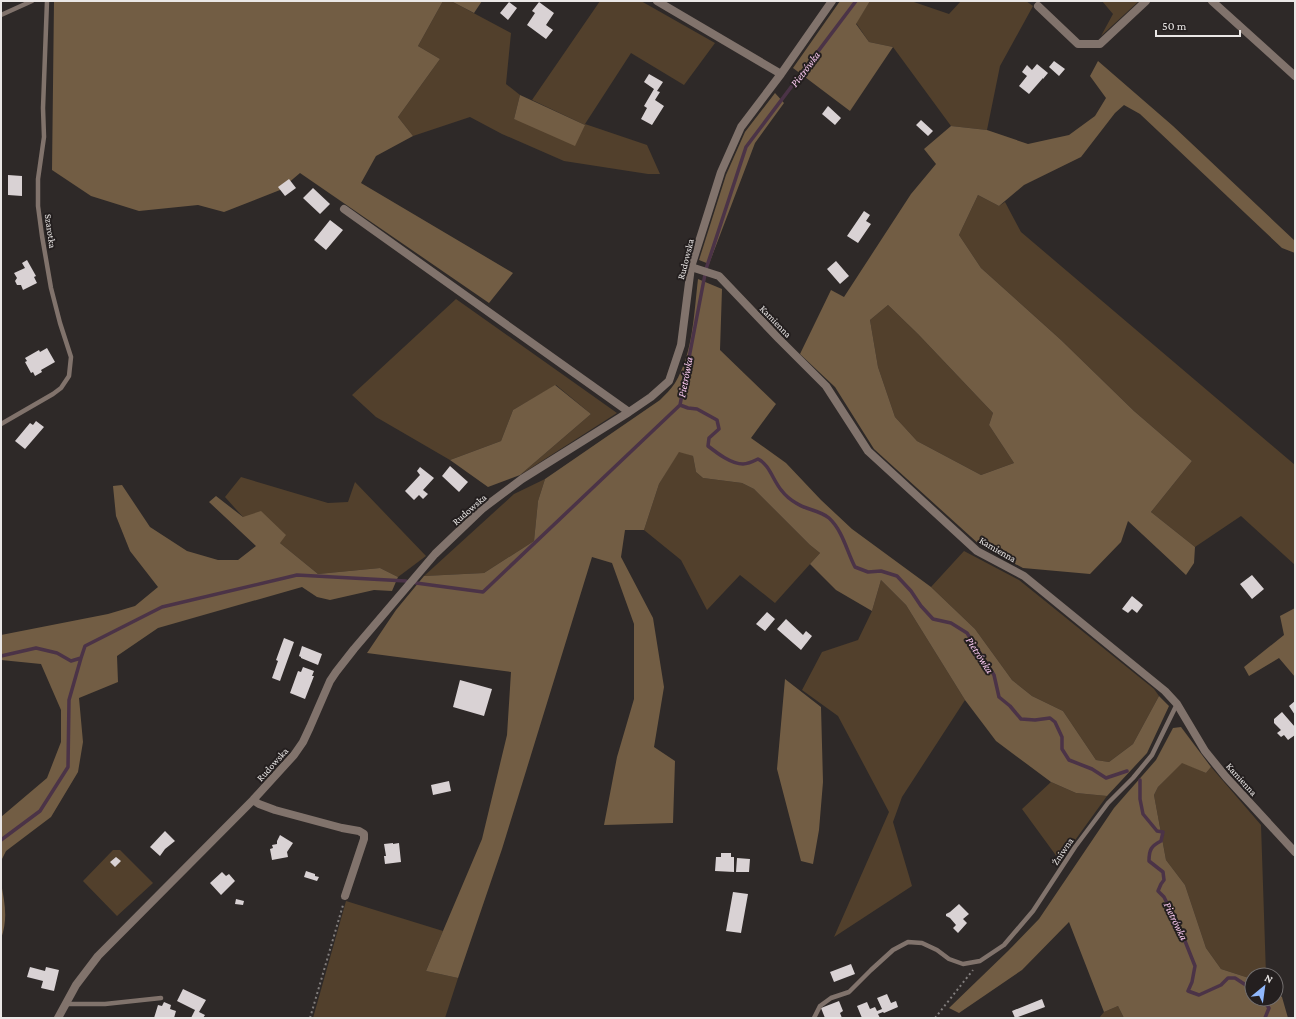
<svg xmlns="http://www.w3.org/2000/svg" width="1296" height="1019" font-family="'Crimson Pro',serif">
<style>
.green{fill:#52402c}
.forest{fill:#725d44;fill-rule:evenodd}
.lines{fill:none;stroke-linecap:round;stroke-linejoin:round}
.stream{stroke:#4b3347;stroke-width:3.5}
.building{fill:#d9d2d4}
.path{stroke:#827e7d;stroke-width:2;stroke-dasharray:2 3;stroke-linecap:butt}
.service{stroke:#81736c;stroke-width:4.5}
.minor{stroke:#81736c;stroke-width:8}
.labels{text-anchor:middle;stroke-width:4;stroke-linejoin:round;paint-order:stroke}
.street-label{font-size:10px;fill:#eae7e6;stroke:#241f1f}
.water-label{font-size:11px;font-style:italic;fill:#fccaf2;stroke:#241f1f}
</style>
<rect width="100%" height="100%" fill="#2e2928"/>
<path class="green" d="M 443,1 L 451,1 L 511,33 L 506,84 L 520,95 L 514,119 L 585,125 L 532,100 L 600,1 L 641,1 L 715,43 L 684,85 L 631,53 L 585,124 L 647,145 L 660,174 L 648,174 L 564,161 L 502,134 L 470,117 L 413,136 L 398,117 L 440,59 L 418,46 Z
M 870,1 L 911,1 L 949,14 L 961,1 L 1026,1 L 1033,6 L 1000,66 L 987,130 L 951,126 L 893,47 L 869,42 L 856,23 Z
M 1102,1 L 1139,1 L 1101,36 L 1113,14 Z
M 978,195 L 999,206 L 1005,202 L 1021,232 L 1295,465 L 1295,565 L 1241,516 L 1195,547 L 1151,512 L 1192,461 L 1134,411 L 1061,340 L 981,268 L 959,235 Z
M 456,299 L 617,413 L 520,475 L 591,414 L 556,385 L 513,410 L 501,441 L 450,460 L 376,417 L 352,395 Z
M 888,305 L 918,334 L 993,413 L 989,425 L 1014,463 L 981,475 L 917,441 L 895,417 L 878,367 L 870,320 Z
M 679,451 L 693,456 L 696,472 L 703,478 L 742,483 L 754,489 L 810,545 L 820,553 L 775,603 L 740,575 L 707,610 L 681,560 L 644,530 L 659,484 Z
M 241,477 L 328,503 L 348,502 L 355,482 L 426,556 L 398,577 L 380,568 L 318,574 L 280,543 L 243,517 L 225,497 Z
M 545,479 L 538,501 L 534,541 L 484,573 L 424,576 L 514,494 Z
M 964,551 L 1019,580 L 1154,689 L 1159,696 L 1133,744 L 1109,762 L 1096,760 L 1063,711 L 1032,696 L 1012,680 L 975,629 L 931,587 Z
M 881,580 L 906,605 L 965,700 L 902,797 L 893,822 L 912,886 L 834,937 L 889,812 L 838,716 L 802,690 L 822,652 L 858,640 L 872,611 Z
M 1182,762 L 1206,773 L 1211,767 L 1261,825 L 1266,975 L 1252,975 L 1252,979 L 1221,969 L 1206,948 L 1185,885 L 1166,860 L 1154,795 L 1158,787 Z
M 1051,782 L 1076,793 L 1107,796 L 1060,861 L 1022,809 Z
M 113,850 L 120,850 L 153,883 L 117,916 L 83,881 Z
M 346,901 L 443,931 L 426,971 L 458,978 L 445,1018 L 313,1018 Z
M 1118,1006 L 1124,1018 L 1099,1018 L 1104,1012 Z"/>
<path class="forest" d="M 54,1 L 443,1 L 418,46 L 440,59 L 398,117 L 413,136 L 376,156 L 361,183 L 513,273 L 489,303 L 300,173 L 280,190 L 224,212 L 198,205 L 139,211 L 91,196 L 52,170 Z
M 451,1 L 482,1 L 474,13 Z
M 840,1 L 870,1 L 856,24 L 869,42 L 893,47 L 850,111 L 793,68 Z
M 1098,61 L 1173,126 L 1295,241 L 1295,253 L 1282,248 L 1140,114 L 1124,105 L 1115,113 L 1081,157 L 1024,185 L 999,206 L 978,195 L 959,235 L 981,268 L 1061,340 L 1134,411 L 1192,461 L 1151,512 L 1195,547 L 1194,563 L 1186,575 L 1128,521 L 1121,542 L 1090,574 L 1023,568 L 981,546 L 874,449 L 835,387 L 800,354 L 831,290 L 844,297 L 911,194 L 936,164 L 924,149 L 951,126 L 987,130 L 1028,144 L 1069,135 L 1095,116 L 1106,98 L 1090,76 ZM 888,305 L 918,334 L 993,413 L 989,425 L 1014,463 L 981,475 L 917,441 L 895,417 L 878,367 L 870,320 Z
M 775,93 L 784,103 L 755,143 L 709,264 L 699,260 L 726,175 L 745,132 Z
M 520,95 L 585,125 L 575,146 L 514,119 Z
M 698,279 L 722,289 L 720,350 L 776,404 L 751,438 L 786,463 L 821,500 L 852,529 L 931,587 L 975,629 L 1012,680 L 1032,696 L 1063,711 L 1096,760 L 1109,762 L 1133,744 L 1159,696 L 1169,706 L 1147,753 L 1107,796 L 1076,793 L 1051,782 L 996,741 L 965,700 L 906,605 L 881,580 L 872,611 L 836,590 L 810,564 L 820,553 L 810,545 L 754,489 L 742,483 L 703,478 L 696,472 L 693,456 L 679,452 L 659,484 L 644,530 L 625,530 L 621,557 L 653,618 L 664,687 L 654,747 L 675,761 L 673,823 L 604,825 L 617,757 L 634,699 L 634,624 L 612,563 L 592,557 L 502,849 L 458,978 L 426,971 L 482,839 L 507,735 L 511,672 L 367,653 L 396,610 L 424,576 L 484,573 L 534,541 L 538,501 L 545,479 L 660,400 C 665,395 671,389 675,383 C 693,354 694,313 698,279 Z
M 555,385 L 591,414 L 520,475 L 488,487 L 450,460 L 501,441 L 513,410 Z
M 122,485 L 150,527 L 187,551 L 218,560 L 238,560 L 256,546 L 209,502 L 216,496 L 243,517 L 261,511 L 286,535 L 280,543 L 318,574 L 380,568 L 398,577 L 392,591 L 374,590 L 330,600 L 317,597 L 302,587 L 158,628 L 117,656 L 118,682 L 79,698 L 83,742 L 78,772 L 51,817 L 6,851 L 1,861 L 1,817 L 47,778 L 61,742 L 61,710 L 41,664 L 1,660 L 1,635 L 108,614 L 135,606 L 158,587 L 130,551 L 116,516 L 113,486 Z
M 1295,608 L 1295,677 L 1279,658 L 1249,676 L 1244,667 L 1284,635 L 1280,616 Z
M 785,679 L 821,707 L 823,782 L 819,830 L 813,864 L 801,861 L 777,769 Z
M 1181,727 L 1211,767 L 1206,773 L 1182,763 L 1158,787 L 1154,795 L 1166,860 L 1185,885 L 1206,948 L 1221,969 L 1252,979 L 1252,999 L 1276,999 L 1276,992 L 1282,997 L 1288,1018 L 1124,1018 L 1118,1006 L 1104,1012 L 1069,922 L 1022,970 L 959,1013 L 949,1008 L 1008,951 L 1039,919 L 1114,808 L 1156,760 L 1173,728 Z
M 1,883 C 5,904 8,919 1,939 Z"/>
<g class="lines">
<path class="stream" d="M 680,405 L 688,408 L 697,409 L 717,420 L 719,429 L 709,438 L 708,446 C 717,453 731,464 743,464 C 748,464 754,461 758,459 C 770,465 773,481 782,491 C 785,495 791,500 796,503 C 806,510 820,510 829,518 C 843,531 847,552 855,567 L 868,572 L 881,571 L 897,576 L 911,591 L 921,606 L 933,619 L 951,623 L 967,633 L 994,675 L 999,697 L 1010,706 L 1021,719 L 1035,720 L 1050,718 L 1055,722 L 1062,737 L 1062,749 L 1069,760 L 1092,769 L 1106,778 L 1127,771
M 680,405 L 706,269 L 746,147 L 856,1
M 416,583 L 483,592 L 680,405
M 1,656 L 36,648 L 57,653 L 71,661 L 81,658
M 1140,780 L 1140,799 L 1143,814 L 1157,831 L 1163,832 L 1161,841 C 1151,846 1149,850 1149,861 L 1163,872 L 1164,880 L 1161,884 L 1158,891 L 1164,897 L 1183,936 L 1195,966 L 1192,982 L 1188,991 L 1199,995 L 1221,985 L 1228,978 L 1235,978 L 1252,989
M 1,840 L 40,811 L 68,767 L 69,700 L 81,658 L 85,646 L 162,607 L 297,575 L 406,581
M 1262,999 L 1269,1008 L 1265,1018"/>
</g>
<path class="building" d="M 509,2 L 517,8 L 508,20 L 500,13 Z
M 539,2 L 554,13 L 546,25 L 553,30 L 546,39 L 527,25 L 535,13 L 532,11 Z
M 1054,61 L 1065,69 L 1059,76 L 1049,67 Z
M 1037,64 L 1048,73 L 1043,79 L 1043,78 L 1029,94 L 1019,86 L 1027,76 L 1022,72 L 1027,65 L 1032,70 Z
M 649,74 L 663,82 L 657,91 L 660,92 L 655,100 L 664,106 L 652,125 L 641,119 L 647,108 L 644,106 L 654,89 L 644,82 Z
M 828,106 L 841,118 L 835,125 L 822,114 Z
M 921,120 L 933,131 L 928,136 L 916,125 Z
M 8,175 L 22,176 L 22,196 L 8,195 Z
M 289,179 L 296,188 L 285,196 L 278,187 Z
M 313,188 L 330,204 L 320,214 L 303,198 Z
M 864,211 L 870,215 L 866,221 L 871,224 L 858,243 L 847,236 Z
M 330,220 L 343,230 L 326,250 L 314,240 Z
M 27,260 L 36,276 L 34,277 L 37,283 L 23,290 L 21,285 L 17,285 L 15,281 L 17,278 L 14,273 L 25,268 L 22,263 Z
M 836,261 L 849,276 L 840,284 L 827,269 Z
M 47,348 L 55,362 L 41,370 L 42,372 L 35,376 L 33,372 L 31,373 L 25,362 L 27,361 L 25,358 L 39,350 L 40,352 Z
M 36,421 L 44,427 L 25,449 L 15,441 L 30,423 L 33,425 Z
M 450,466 L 468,482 L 459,492 L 442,476 Z
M 420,467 L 434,478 L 423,490 L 428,494 L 423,499 L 419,495 L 414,500 L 405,491 L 420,475 L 417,471 Z
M 1252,575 L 1264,589 L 1252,599 L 1240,584 Z
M 1132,596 L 1143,605 L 1137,613 L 1132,609 L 1128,613 L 1122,609 Z
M 767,612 L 775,619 L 765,631 L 756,624 Z
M 786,619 L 803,635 L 806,631 L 812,636 L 801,650 L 777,629 Z
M 284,638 L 294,642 L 280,681 L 272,678 L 278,661 L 276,660 Z
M 302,646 L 322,654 L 318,665 L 301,658 L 301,657 L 299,656 Z
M 303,667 L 314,671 L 312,676 L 314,676 L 305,699 L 290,693 L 298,671 L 301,672 Z
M 460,680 L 492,689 L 484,716 L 453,707 Z
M 1295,701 L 1295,715 L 1289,706 Z
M 1282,712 L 1295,727 L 1295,735 L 1288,740 L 1284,735 L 1281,737 L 1277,733 L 1281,730 L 1274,723 L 1274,719 Z
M 449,781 L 451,791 L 433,795 L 431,785 Z
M 165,831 L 175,841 L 165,849 L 160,856 L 150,847 Z
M 280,835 L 293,843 L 287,852 L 288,857 L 272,860 L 270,849 L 273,848 L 272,845 L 277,844 L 277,841 Z
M 393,843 L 393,844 L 399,843 L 401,862 L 385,864 L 384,856 L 386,856 L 384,844 Z
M 721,853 L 731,853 L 731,857 L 734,857 L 734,872 L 715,871 L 716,857 L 721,857 Z
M 116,857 L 121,861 L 115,867 L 110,862 Z
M 737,858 L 750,859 L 749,872 L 736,872 Z
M 306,871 L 315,874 L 315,876 L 319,877 L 317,881 L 304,877 Z
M 222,872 L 226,876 L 229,874 L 235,881 L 221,895 L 210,883 Z
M 733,892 L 748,894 L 741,933 L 726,931 Z
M 236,899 L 244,901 L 243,905 L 235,904 Z
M 959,904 L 969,914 L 963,919 L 967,923 L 958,933 L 953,928 L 956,925 L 950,918 L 946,916 L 946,914 L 950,912 Z
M 851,964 L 855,974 L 834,982 L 830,972 Z
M 30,967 L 45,971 L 46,967 L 59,970 L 54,991 L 41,988 L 43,981 L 27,977 Z
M 183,989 L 206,1000 L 199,1012 L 205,1015 L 203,1018 L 191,1018 L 195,1010 L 177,1001 Z
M 887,994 L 891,1003 L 896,1001 L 898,1007 L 884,1013 L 883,1012 L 878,1014 L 880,1018 L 862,1018 L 857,1006 L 867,1002 L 870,1009 L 875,1007 L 877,1011 L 882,1009 L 877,998 Z
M 1042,999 L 1045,1007 L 1015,1018 L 1012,1011 Z
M 839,1001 L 843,1011 L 840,1013 L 842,1018 L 825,1018 L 821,1008 Z
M 164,1002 L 171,1005 L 170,1009 L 176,1011 L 174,1018 L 154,1018 L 158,1005 L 162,1006 Z"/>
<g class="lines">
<path class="path" d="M 310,1018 L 343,905
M 935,1018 L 973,970"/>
<path class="service" d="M 1,15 L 32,1
M 1,424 L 53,394 L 61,388 L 69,376 L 71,357 L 60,323 L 51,288 L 42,236 L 38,206 L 38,179 L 44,137 L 43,108 L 47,1
M 66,1004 L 105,1004 L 161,998
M 814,1018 L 820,1006 L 831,998 L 849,992 L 871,970 L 893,950 L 908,942 L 922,943 L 937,950 L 949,959 L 963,964 L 980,961 L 1004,945 L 1033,911 L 1075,847 L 1108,803 L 1133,778 L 1152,755 L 1177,704"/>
<path class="minor" d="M 657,1 L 781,74
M 1212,1 L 1295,76
M 1038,6 L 1078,44 L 1100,44 L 1146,1
M 344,209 L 629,412
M 691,267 L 719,276 L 779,339 L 826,386 L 868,451 L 977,551 L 1024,576 L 1165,691 L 1177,704 L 1205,751 L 1226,777 L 1295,852
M 253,800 L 259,804 L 275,810 L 342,828 L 359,831 L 364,834 L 364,839 L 345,896
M 58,1018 L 76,985 L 98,956 L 253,800 L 294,755 L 303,742 L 310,727 L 330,681 L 336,672 L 354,649 L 435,554 L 482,509 L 522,479 L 629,412 L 651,397 L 669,381 L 681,345 L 691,267 L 721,172 L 741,127 L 781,74 L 832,1"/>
</g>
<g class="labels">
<g class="street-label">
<text transform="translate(51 231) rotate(82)" y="4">Szarotka</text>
<text transform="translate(685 259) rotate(-76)" y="4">Rudowska</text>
<text transform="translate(776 321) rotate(46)" y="4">Kamienna</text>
<text transform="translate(469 509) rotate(-41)" y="4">Rudowska</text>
<text transform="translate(998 549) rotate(30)" y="4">Kamienna</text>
<text transform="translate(272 764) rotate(-48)" y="4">Rudowska</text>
<text transform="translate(1242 779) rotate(48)" y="4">Kamienna</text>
<text transform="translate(1062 851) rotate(-56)" y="4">Żniwna</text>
</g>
<g class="water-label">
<text transform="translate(805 69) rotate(-53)" y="4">Pietrówka</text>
<text transform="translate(685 377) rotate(-79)" y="4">Pietrówka</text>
<text transform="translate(980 655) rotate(57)" y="4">Pietrówka</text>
<text transform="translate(1176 921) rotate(64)" y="4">Pietrówka</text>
</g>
</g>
<rect width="1296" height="1019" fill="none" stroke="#eae7e6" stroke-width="4"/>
<g transform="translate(1264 987) rotate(29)"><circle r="19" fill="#241f1f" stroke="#736f6f"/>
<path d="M0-3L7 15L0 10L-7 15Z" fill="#90b8fd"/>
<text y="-6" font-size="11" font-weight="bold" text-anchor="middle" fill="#eae7e6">N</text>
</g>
<path d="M1156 30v6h84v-6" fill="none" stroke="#eae7e6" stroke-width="2"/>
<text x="1162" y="30" font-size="12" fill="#eae7e6" stroke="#241f1f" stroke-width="3" paint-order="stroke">50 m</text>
</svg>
